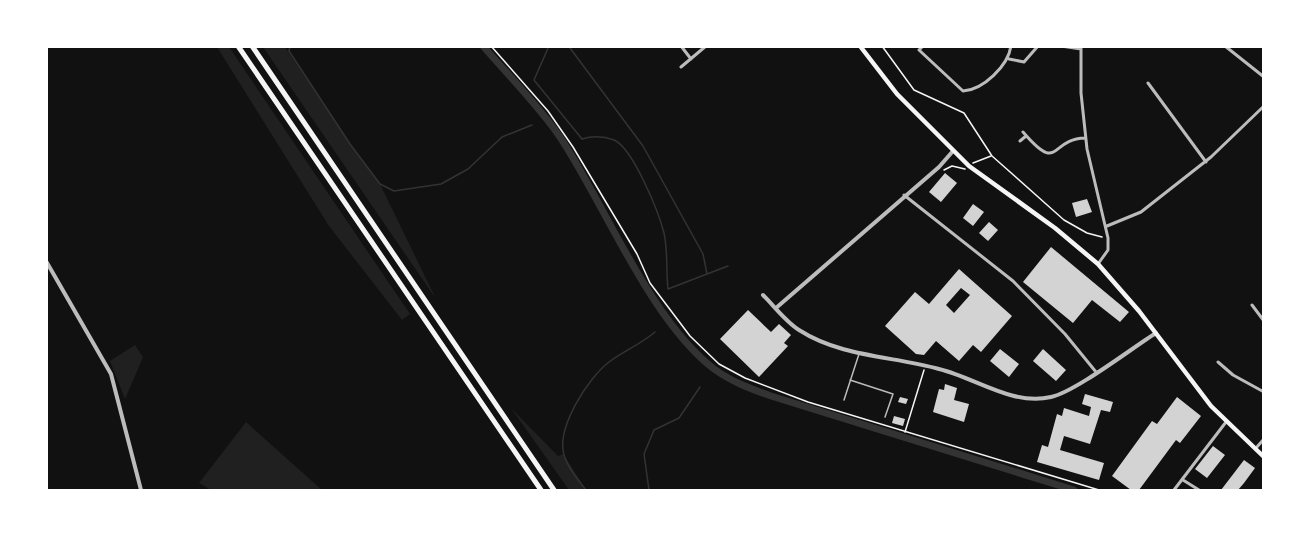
<svg xmlns="http://www.w3.org/2000/svg" width="1310" height="537" font-family="Quicksand,sans-serif">
<style>
.green{fill:#202020}
.lines{fill:none;stroke-linecap:round;stroke-linejoin:round}
.stream{stroke:#333;stroke-width:1.5}
.canal{stroke:#333;stroke-width:7}
.building{fill:#d3d3d3;fill-rule:evenodd}
.path{stroke:#f5f5f5;stroke-width:1.5}
.service{stroke:#bcbcbc;stroke-width:1.5}
.minor{stroke:#bcbcbc;stroke-width:3}
.tertiary{stroke:#bcbcbc;stroke-width:4}
.secondary{stroke:#f5f5f5;stroke-width:4.5}
.trunk{stroke:#f5f5f5;stroke-width:5}
</style>
<rect width="100%" height="100%" fill="#111"/>
<path class="green" d="M 217,47 L 229,47 L 410,314 L 402,320 L 329,226 Z
M 263,47 L 285,47 L 350,144 L 380,184 L 436,299 Z
M 135,345 L 143,357 L 125,399 L 110,361 Z
M 511,408 L 558,456 L 563,454 L 586,490 L 569,490 Z
M 246,422 L 322,490 L 211,490 L 199,483 Z"/>
<g class="lines">
<path class="stream" d="M 290,46 L 289,51 L 350,144 L 380,184 L 394,191 L 441,184 L 468,169 L 502,137 L 532,125
M 549,46 L 534,80 L 582,139 C 592,136 603,136 614,140 C 633,148 659,213 664,233 C 668,251 666,271 668,289 L 707,274 L 703,254 L 643,146 L 570,48
M 707,274 L 728,266
M 586,490 C 578,480 568,468 564,455 C 556,428 588,378 609,362 C 624,351 641,344 655,332
M 649,490 L 644,454 L 654,430 L 679,418 L 700,387"/>
<path class="canal" d="M 483,46 C 509,76 538,105 560,137 C 605,205 650,320 714,369 C 732,382 751,389 771,396 L 1074,490"/>
</g>
<path class="building" d="M 945,173 L 957,183 L 941,202 L 929,192 Z
M 1087,199 L 1092,212 L 1076,217 L 1072,203 Z
M 973,204 L 984,212 L 973,226 L 963,218 Z
M 989,222 L 998,230 L 988,241 L 979,233 Z
M 1051,247 L 1129,312 L 1120,322 L 1092,300 L 1073,323 L 1023,282 Z
M 959,269 L 1012,316 L 981,352 L 973,345 L 959,361 L 936,341 L 924,355 L 916,354 L 885,326 L 915,292 L 929,304 ZM 961,288 L 970,295 L 954,313 L 946,305 Z
M 748,310 L 771,332 L 779,324 L 791,335 L 784,343 L 788,346 L 759,377 L 720,339 Z
M 1000,349 L 1019,364 L 1009,377 L 990,361 Z
M 1043,349 L 1066,370 L 1056,381 L 1033,361 Z
M 945,384 L 957,388 L 954,400 L 969,404 L 964,422 L 933,412 L 939,389 L 944,390 Z
M 1085,394 L 1113,402 L 1110,412 L 1101,410 L 1090,444 L 1064,436 L 1060,450 L 1104,463 L 1099,480 L 1037,462 L 1042,445 L 1048,447 L 1057,414 L 1062,416 L 1064,408 L 1089,416 L 1091,407 L 1082,404 Z
M 900,397 L 908,399 L 906,404 L 898,402 Z
M 1177,397 L 1201,416 L 1180,443 L 1176,440 L 1139,490 L 1131,490 L 1112,476 L 1152,421 L 1157,424 Z
M 894,416 L 905,419 L 903,426 L 892,423 Z
M 1213,446 L 1225,455 L 1207,478 L 1195,469 Z
M 1244,460 L 1255,468 L 1244,483 L 1238,490 L 1221,490 Z"/>
<g class="lines">
<path class="path" d="M 491,46 L 548,111 L 573,147 L 637,254 L 650,283 L 690,336 L 719,364 L 745,378 L 808,402 L 1099,490
M 882,46 L 914,90 L 964,113 L 992,156 L 1064,220 L 1087,233 L 1102,237
M 973,163 L 991,156
M 944,170 L 952,166 L 965,169
M 905,432 L 924,370"/>
<path class="service" d="M 850,380 L 893,394 L 885,417
M 844,400 L 859,354"/>
<path class="minor" d="M 681,46 L 691,59
M 1061,46 L 1081,49
M 1081,46 L 1081,93 L 1087,149 L 1108,238 L 1108,250 L 1098,264
M 1225,46 L 1264,77
M 922,47 L 919,50 L 963,91 C 983,90 1008,66 1011,46
M 1009,59 L 1024,62 L 1038,46
M 681,67 L 706,46
M 1148,83 L 1206,162
M 1023,132 C 1060,175 1049,139 1085,138
M 1020,141 L 1026,136
M 904,195 L 1013,281 L 1065,334 L 1096,372
M 1107,226 L 1141,212 L 1211,157 L 1264,106
M 1252,305 L 1264,321
M 1218,362 L 1233,375 L 1264,392
M 1256,448 L 1264,439
M 1183,480 L 1199,490
M 1174,490 L 1226,422"/>
<path class="tertiary" d="M 46,261 L 111,374 L 141,490
M 763,295 C 774,306 786,322 799,330 C 841,357 892,356 939,369 C 976,378 1012,406 1051,397 C 1075,392 1132,348 1156,333
M 776,308 L 939,167 L 953,151"/>
<path class="secondary" d="M 860,46 L 897,94 L 969,166 L 1055,228 L 1098,264 L 1139,311 L 1211,406 L 1264,457"/>
<path class="trunk" d="M 238,46 L 541,490
M 252,46 L 554,490"/>
</g>
<rect width="1310" height="537" fill="none" stroke="#ffffff" stroke-width="96"/>
</svg>
